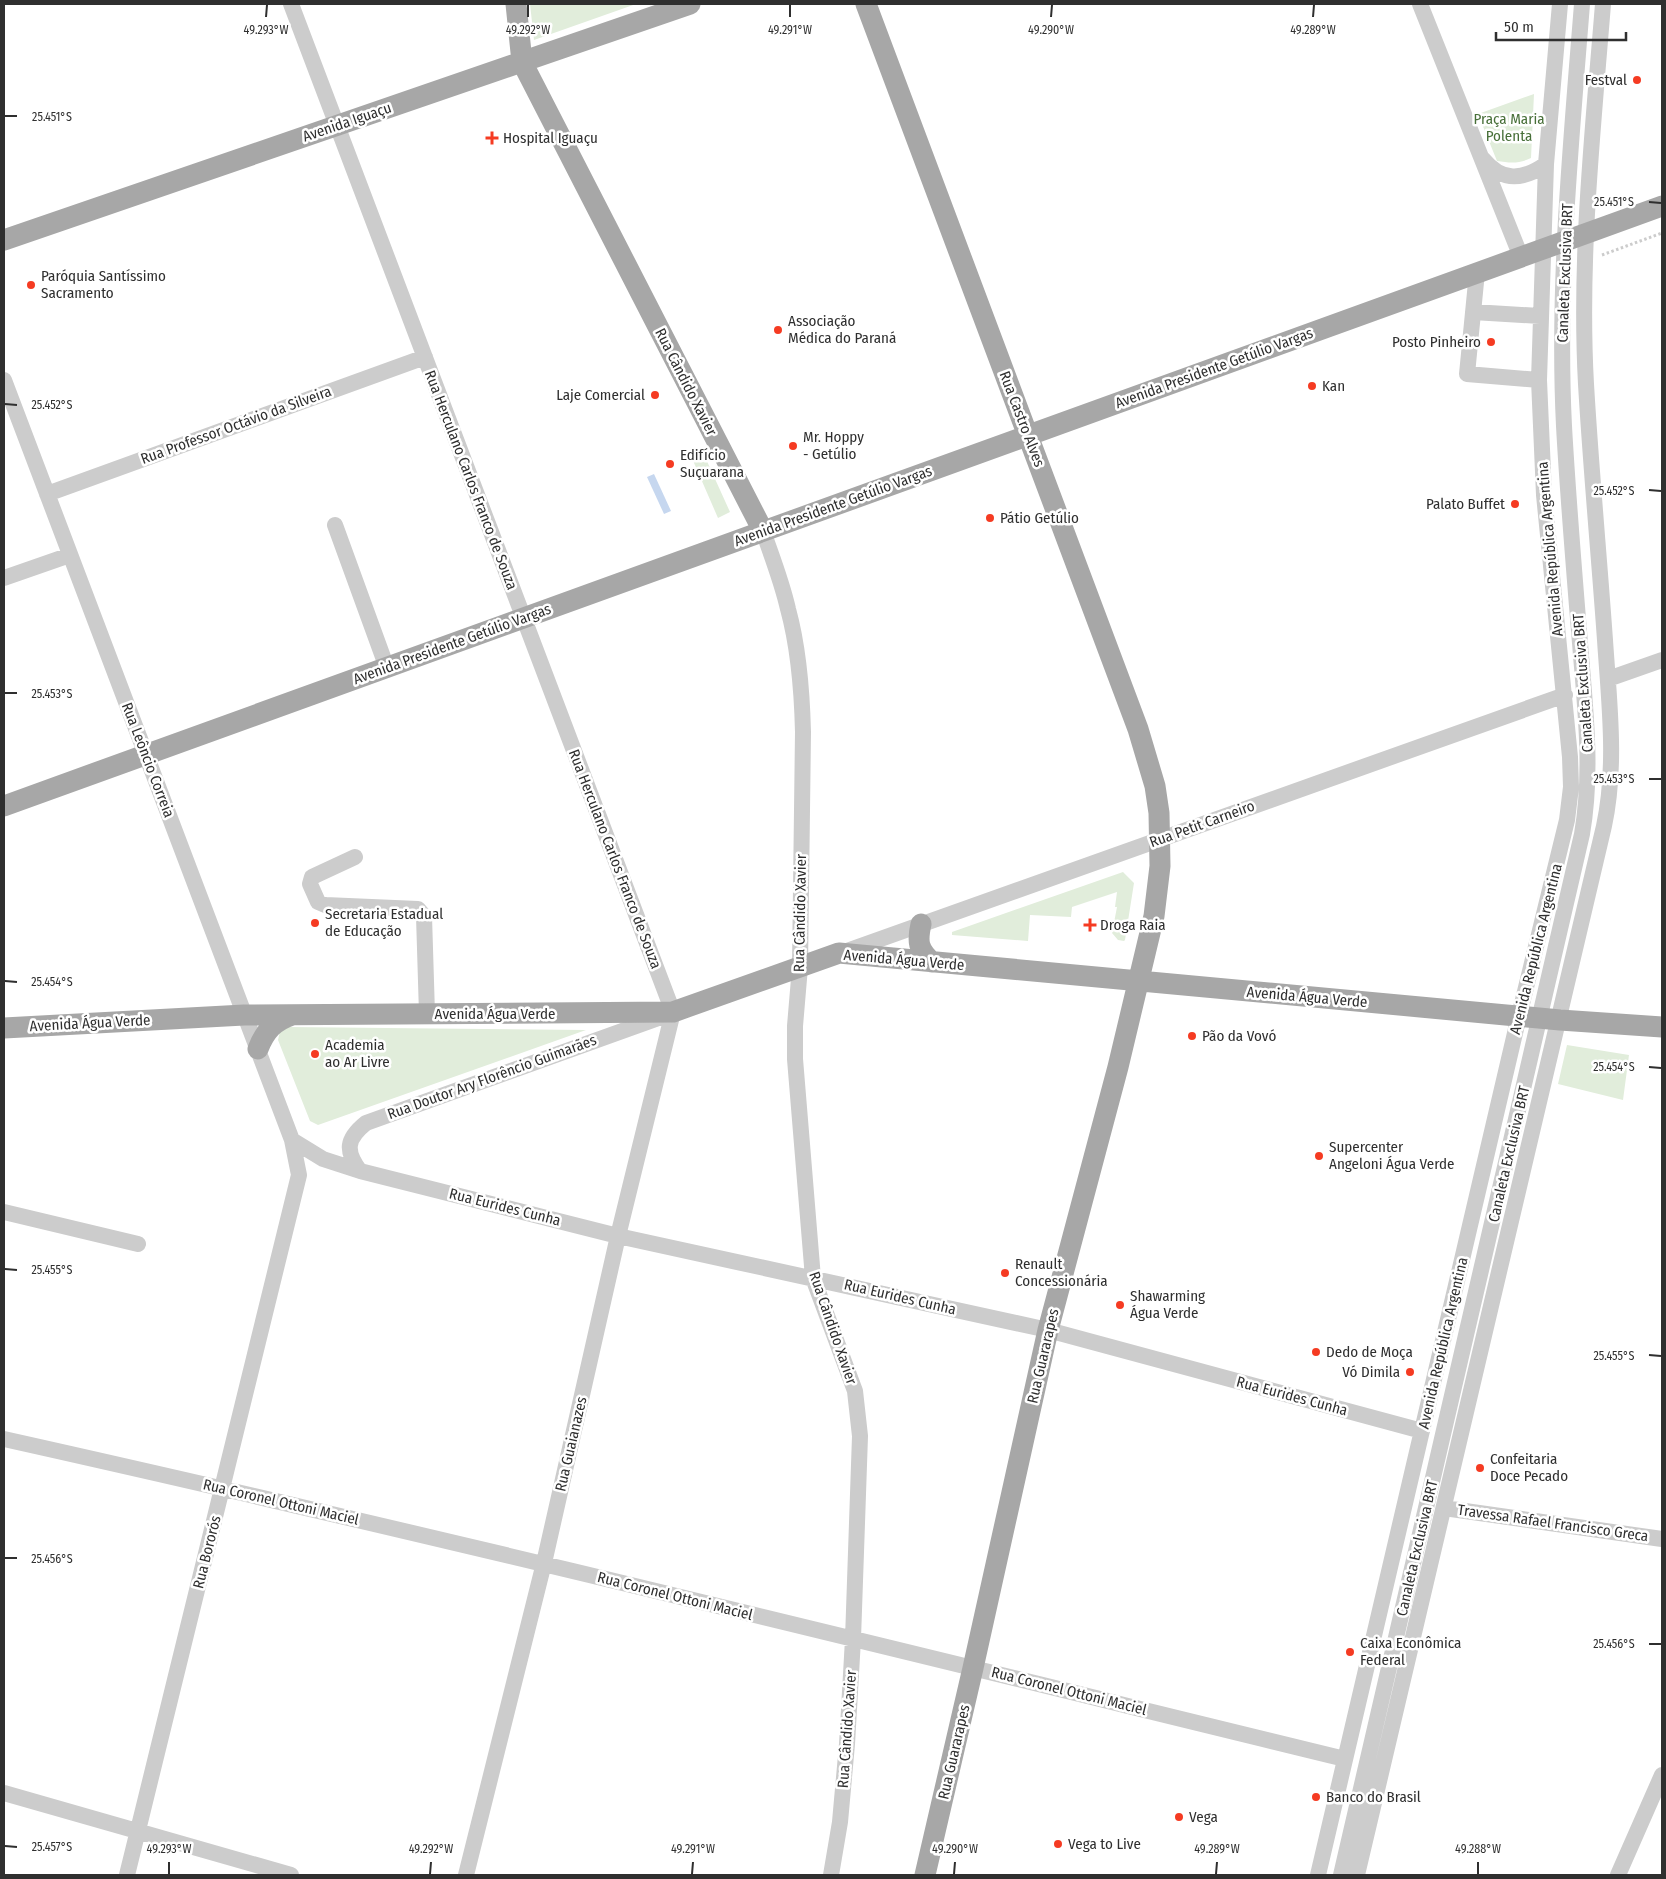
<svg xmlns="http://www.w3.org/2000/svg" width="1666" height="1879" font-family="'Fira Sans Condensed',sans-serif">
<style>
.green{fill:#e1eddb}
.water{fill:#c6d7ef}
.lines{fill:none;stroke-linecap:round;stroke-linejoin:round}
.path{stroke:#ccc;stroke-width:3;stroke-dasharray:2.5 2.5;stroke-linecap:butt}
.minor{stroke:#ccc;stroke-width:16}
.major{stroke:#a7a7a7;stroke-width:21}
.ticks{fill:none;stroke:#2f2f2f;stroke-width:2}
.poi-dot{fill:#f53b22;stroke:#fff;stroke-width:2}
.labels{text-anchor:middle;stroke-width:5;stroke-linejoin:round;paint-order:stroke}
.poi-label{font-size:15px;fill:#2f2f2f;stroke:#fff;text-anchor:start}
.park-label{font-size:15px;fill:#476f38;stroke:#fff}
.street-label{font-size:15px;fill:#2f2f2f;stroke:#fff}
.ticks-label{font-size:12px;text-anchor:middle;fill:#2f2f2f;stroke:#fff;stroke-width:5;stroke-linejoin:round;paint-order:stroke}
</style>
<rect width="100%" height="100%" fill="#fff"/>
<path class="green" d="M 530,4 L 636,4 L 534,40 Z
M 1534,94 L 1531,158 C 1519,164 1510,163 1497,161 L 1478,114 Z
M 701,448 L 730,512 L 718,518 L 691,456 Z
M 1123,872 L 1134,883 L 1125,940 L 1124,941 L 1118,940 L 1112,933 L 1117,907 L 1115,907 L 1117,892 L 1072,907 L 1071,917 L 1030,915 L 1028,941 L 952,935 L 952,932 Z
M 288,1027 L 586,1030 L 318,1125 L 310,1121 L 278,1040 L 280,1031 Z
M 1567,1045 L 1629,1055 L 1623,1100 L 1558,1084 Z"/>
<path class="water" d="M 654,474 L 671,511 L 664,514 L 647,477 Z"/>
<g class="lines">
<path class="path" d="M 1602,255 L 1662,233"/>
<path class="minor" d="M 291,4 L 673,1012
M 1420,4 L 1521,257
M 1483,159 C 1502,182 1522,181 1546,164
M 1477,272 L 1467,374 L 1539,380
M 1473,312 L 1540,316
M 4,380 L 292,1140 L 299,1175 L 127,1875
M 47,494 L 425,357
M 335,525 L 387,668
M 763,531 C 772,557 782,582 788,609 C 799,649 802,690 803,732 L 800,967 L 795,1026 L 795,1059 L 813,1278 L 855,1391 L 860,1436 L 853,1639 L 847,1744 L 840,1822 L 831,1875
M 4,578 L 70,555
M 1608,679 L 1662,660
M 355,857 L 312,877 L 310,884 L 318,902 L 325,905 L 418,909 L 424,916 L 427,1014
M 844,952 L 1565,695
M 292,1140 L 323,1159 L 360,1171 L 618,1236 L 1048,1330 L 1422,1431
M 360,1171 C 345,1151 346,1139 366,1123 L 664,1016
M 4,1212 L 138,1244
M 4,1439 C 452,1539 898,1650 1345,1759
M 1444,1508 L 1662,1539
M 4,1793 L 291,1875
M 466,1875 L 544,1563 L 618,1236 L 673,1012
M 1318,1875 L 1519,1016 L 1567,820 L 1571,787 L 1570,757 L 1544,495 L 1539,380 L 1546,164 L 1560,4
M 1341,1875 L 1582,834 C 1593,770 1585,707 1580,643 C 1574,570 1568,498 1564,426 C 1557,285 1571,144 1582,4
M 1357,1875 L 1604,826 C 1617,766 1609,701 1605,640 C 1599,555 1591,470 1586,384 C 1579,257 1593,130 1603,4
M 1618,1875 L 1662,1775"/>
<path class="major" d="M 516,4 L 522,62 L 763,531
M 866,4 L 1138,729 L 1155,786 L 1159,813 L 1160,866 L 1154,916 L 1118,1067 L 1048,1330 L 973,1668 L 925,1875
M 4,240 L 690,4
M 4,806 L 1662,206
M 921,924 C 917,942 918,949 932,962
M 4,1028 L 244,1015 L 673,1012 L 839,953 L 1560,1020 L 1662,1027
M 258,1049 C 265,1031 274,1021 292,1015"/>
</g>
<path class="ticks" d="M 266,17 L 267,5M 528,17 L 528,5M 790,17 L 790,5M 1051,17 L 1052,5M 1313,17 L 1314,5M 5,116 L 17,116M 1649,202 L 1661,203M 5,404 L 17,405M 1649,490 L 1661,491M 5,693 L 17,693M 1649,779 L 1661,779M 5,981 L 17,982M 1649,1067 L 1661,1068M 5,1269 L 17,1270M 1649,1355 L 1661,1356M 5,1558 L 17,1558M 1649,1644 L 1661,1644M 5,1846 L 17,1847M 169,1874 L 169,1862M 430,1874 L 431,1862M 692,1874 L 693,1862M 954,1874 L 955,1862M 1216,1874 L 1217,1862M 1478,1874 L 1478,1862"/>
<g class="poi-dot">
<circle cx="1637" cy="80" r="5"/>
<path d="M489.5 130.5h5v5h5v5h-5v5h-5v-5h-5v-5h5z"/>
<circle cx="31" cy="285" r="5"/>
<circle cx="778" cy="330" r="5"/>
<circle cx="1491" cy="342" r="5"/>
<circle cx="1312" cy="386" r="5"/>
<circle cx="655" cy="395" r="5"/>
<circle cx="793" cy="446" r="5"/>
<circle cx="670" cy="464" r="5"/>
<circle cx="1515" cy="504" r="5"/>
<circle cx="990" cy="518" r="5"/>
<circle cx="315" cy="923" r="5"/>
<path d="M1087.5 917.5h5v5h5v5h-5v5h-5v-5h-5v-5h5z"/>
<circle cx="1192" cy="1036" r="5"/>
<circle cx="315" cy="1054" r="5"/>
<circle cx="1319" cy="1156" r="5"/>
<circle cx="1005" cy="1273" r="5"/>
<circle cx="1120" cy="1305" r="5"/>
<circle cx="1316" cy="1352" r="5"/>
<circle cx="1410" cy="1372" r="5"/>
<circle cx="1480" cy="1468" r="5"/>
<circle cx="1350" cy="1652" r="5"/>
<circle cx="1316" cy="1797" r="5"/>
<circle cx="1179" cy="1817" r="5"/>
<circle cx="1058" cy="1844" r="5"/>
</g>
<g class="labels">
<g class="poi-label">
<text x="1627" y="85" text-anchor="end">Festval</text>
<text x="503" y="143">Hospital Iguaçu</text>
<text x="41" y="281">Paróquia Santíssimo<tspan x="41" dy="17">Sacramento</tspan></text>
<text x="788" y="326">Associação<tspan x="788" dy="17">Médica do Paraná</tspan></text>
<text x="1481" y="347" text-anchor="end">Posto Pinheiro</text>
<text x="1322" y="391">Kan</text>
<text x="645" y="400" text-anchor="end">Laje Comercial</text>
<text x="803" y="442">Mr. Hoppy<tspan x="803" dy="17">- Getúlio</tspan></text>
<text x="680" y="460">Edifício<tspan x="680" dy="17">Suçuarana</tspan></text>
<text x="1505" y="509" text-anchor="end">Palato Buffet</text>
<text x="1000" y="523">Pátio Getúlio</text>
<text x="325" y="919">Secretaria Estadual<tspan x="325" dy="17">de Educação</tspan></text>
<text x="1100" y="930">Droga Raia</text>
<text x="1202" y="1041">Pão da Vovó</text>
<text x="325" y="1050">Academia<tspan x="325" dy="17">ao Ar Livre</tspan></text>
<text x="1329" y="1152">Supercenter<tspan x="1329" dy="17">Angeloni Água Verde</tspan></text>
<text x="1015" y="1269">Renault<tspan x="1015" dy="17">Concessionária</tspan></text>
<text x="1130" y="1301">Shawarming<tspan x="1130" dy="17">Água Verde</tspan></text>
<text x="1326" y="1357">Dedo de Moça</text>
<text x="1400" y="1377" text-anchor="end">Vó Dimila</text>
<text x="1490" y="1464">Confeitaria<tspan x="1490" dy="17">Doce Pecado</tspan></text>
<text x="1360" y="1648">Caixa Econômica<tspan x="1360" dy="17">Federal</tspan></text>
<text x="1326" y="1802">Banco do Brasil</text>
<text x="1189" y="1822">Vega</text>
<text x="1068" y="1849">Vega to Live</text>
</g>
<g class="park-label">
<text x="1509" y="124">Praça Maria<tspan x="1509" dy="17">Polenta</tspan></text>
</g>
<g class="street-label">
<text transform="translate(347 122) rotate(-19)" y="5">Avenida Iguaçu</text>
<text transform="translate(1565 273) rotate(-88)" y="5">Canaleta Exclusiva BRT</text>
<text transform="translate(1214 368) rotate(-20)" y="5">Avenida Presidente Getúlio Vargas</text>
<text transform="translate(686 382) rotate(63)" y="5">Rua Cândido Xavier</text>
<text transform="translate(1022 419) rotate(69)" y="5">Rua Castro Alves</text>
<text transform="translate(236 425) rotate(-20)" y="5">Rua Professor Octávio da Silveira</text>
<text transform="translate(471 480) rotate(69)" y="5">Rua Herculano Carlos Franco de Souza</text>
<text transform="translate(833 506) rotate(-20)" y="5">Avenida Presidente Getúlio Vargas</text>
<text transform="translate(1550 549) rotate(-95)" y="5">Avenida República Argentina</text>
<text transform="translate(452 644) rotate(-20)" y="5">Avenida Presidente Getúlio Vargas</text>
<text transform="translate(1583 683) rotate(-94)" y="5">Canaleta Exclusiva BRT</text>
<text transform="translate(148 760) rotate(69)" y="5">Rua Leôncio Correia</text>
<text transform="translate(1202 824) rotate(-20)" y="5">Rua Petit Carneiro</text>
<text transform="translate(615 859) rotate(69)" y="5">Rua Herculano Carlos Franco de Souza</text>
<text transform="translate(800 913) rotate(-89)" y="5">Rua Cândido Xavier</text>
<text transform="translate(1536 949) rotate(-76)" y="5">Avenida República Argentina</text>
<text transform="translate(904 960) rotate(5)" y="5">Avenida Água Verde</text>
<text transform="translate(1307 997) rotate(5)" y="5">Avenida Água Verde</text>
<text x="495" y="1019">Avenida Água Verde</text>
<text transform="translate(90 1023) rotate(-3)" y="5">Avenida Água Verde</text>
<text transform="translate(492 1077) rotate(-20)" y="5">Rua Doutor Ary Florêncio Guimarães</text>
<text transform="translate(1509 1154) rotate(-77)" y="5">Canaleta Exclusiva BRT</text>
<text transform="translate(505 1207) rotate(14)" y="5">Rua Eurides Cunha</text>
<text transform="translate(900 1297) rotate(13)" y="5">Rua Eurides Cunha</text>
<text transform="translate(833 1328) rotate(71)" y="5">Rua Cândido Xavier</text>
<text transform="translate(1443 1343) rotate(-77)" y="5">Avenida República Argentina</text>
<text transform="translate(1043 1356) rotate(-77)" y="5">Rua Guararapes</text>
<text transform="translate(1292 1396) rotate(15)" y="5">Rua Eurides Cunha</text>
<text transform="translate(571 1444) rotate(-77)" y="5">Rua Guaianazes</text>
<text transform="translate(281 1502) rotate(13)" y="5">Rua Coronel Ottoni Maciel</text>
<text transform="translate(1553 1523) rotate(8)" y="5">Travessa Rafael Francisco Greca</text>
<text transform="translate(1417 1548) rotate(-77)" y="5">Canaleta Exclusiva BRT</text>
<text transform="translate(207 1552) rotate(-76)" y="5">Rua Bororós</text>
<text transform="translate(675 1596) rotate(14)" y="5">Rua Coronel Ottoni Maciel</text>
<text transform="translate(1069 1691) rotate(14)" y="5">Rua Coronel Ottoni Maciel</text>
<text transform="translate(847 1729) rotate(-86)" y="5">Rua Cândido Xavier</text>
<text transform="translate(954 1752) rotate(-77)" y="5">Rua Guararapes</text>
</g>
</g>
<g class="ticks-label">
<text x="266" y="34">49.293°W</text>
<text x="528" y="34">49.292°W</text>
<text x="790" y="34">49.291°W</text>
<text x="1051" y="34">49.290°W</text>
<text x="1313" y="34">49.289°W</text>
<text x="52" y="121">25.451°S</text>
<text x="1614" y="206">25.451°S</text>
<text x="52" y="409">25.452°S</text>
<text x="1614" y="495">25.452°S</text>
<text x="52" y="698">25.453°S</text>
<text x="1614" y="783">25.453°S</text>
<text x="52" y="986">25.454°S</text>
<text x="1614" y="1071">25.454°S</text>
<text x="52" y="1274">25.455°S</text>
<text x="1614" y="1360">25.455°S</text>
<text x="52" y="1563">25.456°S</text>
<text x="1614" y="1648">25.456°S</text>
<text x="52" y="1851">25.457°S</text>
<text x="169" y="1853">49.293°W</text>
<text x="431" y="1853">49.292°W</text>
<text x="693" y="1853">49.291°W</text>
<text x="955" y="1853">49.290°W</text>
<text x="1217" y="1853">49.289°W</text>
<text x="1478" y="1853">49.288°W</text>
</g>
<rect width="1666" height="1879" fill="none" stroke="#2f2f2f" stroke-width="10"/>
<path d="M1496 32v8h130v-8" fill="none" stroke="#2f2f2f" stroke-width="2.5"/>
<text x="1504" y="32" font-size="15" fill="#2f2f2f" stroke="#ffffff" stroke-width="4" paint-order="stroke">50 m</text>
</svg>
